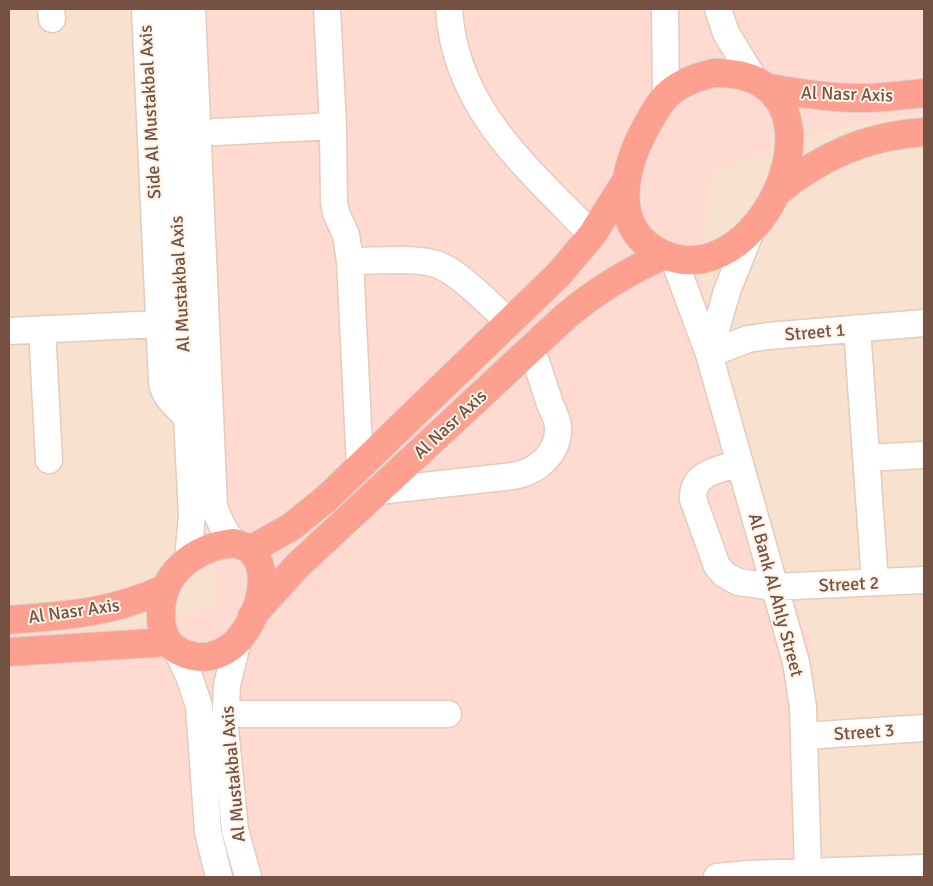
<svg xmlns="http://www.w3.org/2000/svg" width="933" height="886" font-family="Signika,sans-serif">
<style>
.residential{fill:#f8e1cf}
.commercial{fill:#ffdad1}
.lines{fill:none;stroke-linecap:round;stroke-linejoin:round}
.minor-casing{stroke:#e4cbbc;stroke-width:29}
.highway-casing{stroke:#dbd2ce;stroke-width:30}
.minor{stroke:#fff;stroke-width:26}
.highway{stroke:#fea08f;stroke-width:28}
.labels{text-anchor:middle;stroke-width:4;stroke-linejoin:round;paint-order:stroke}
.street-label{font-size:18px;fill:#755144;stroke:#fff2e6}
</style>
<rect width="100%" height="100%" fill="#feeede"/>
<path class="residential" d="M 9,9 L 180,9 L 198,432 L 216,603 L 710,175 L 797,139 L 869,121 L 924,112 L 924,877 L 9,877 Z"/>
<path class="commercial" d="M 180,9 L 924,9 L 924,112 L 869,121 L 797,139 L 710,175 L 700,279 L 778,555 L 813,649 L 823,877 L 9,877 L 9,634 L 122,628 L 147,625 L 194,613 L 216,603 L 198,432 Z"/>
<g class="lines">
<g class="minor-casing">
<path id="minor" d="M 51,9 L 52,19
M 145,9 L 162,382 C 164,397 176,406 186,416
M 166,9 L 192,515 L 188,559
M 192,9 L 214,505 C 218,520 224,531 234,543
M 327,9 L 333,126 L 334,203 L 336,213 L 346,235 L 350,261 L 360,467
M 449,9 C 455,109 528,168 592,235
M 665,9 L 666,96
M 718,9 L 726,33 L 754,79
M 215,132 L 333,126
M 673,257 L 709,354 L 796,662 L 803,707 L 808,872
M 350,261 C 375,261 413,257 436,264 C 457,270 491,306 509,322
M 857,328 L 875,582
M 42,329 L 49,460
M 9,331 L 159,324
M 709,354 L 748,339 L 768,336 L 924,323
M 709,354 L 727,291 L 751,231
M 866,458 L 924,455
M 740,463 C 719,470 692,472 693,499 L 717,566 L 724,574 L 738,582 L 774,587 L 924,580
M 378,491 L 513,476 C 537,472 560,453 558,426 C 557,418 553,411 550,404 C 544,385 538,367 531,348
M 238,640 L 227,685 L 225,728 L 235,830 L 248,877
M 176,649 L 189,676 L 199,706 L 208,832 L 219,877
M 225,714 L 448,714
M 804,736 L 924,728
M 717,877 L 749,874 L 924,868"/>
</g>
<g class="highway-casing">
<path id="highway" d="M 714,73 C 860,70 766,297 665,255 C 608,231 623,169 646,127 C 652,116 658,104 667,95 C 680,83 696,77 714,73 Z
M 770,88 C 803,94 836,99 870,98 C 888,97 906,95 924,93
M 776,193 C 821,156 866,136 924,132
M 234,543 C 240,545 247,547 251,551 C 276,574 253,632 229,648 C 219,655 205,659 193,656 C 184,654 176,651 170,644 C 163,636 161,625 161,615 C 160,573 195,547 234,543 Z
M 250,550 L 291,527 L 327,498 L 559,274 L 592,235 L 626,181
M 252,616 L 297,566 L 566,316 C 597,290 628,271 665,255
M 9,620 C 67,616 112,613 166,588
M 9,652 L 168,642"/>
</g>
<use href="#minor" class="minor"/>
<use href="#highway" class="highway"/>
</g>
<g class="labels">
<g class="street-label">
<text transform="translate(847 94) rotate(2)" y="6">Al Nasr Axis</text>
<text transform="translate(150 112) rotate(-93)" y="6">Side Al Mustakbal Axis</text>
<text transform="translate(180 284) rotate(-93)" y="6">Al Mustakbal Axis</text>
<text transform="translate(815 332) rotate(-5)" y="6">Street 1</text>
<text transform="translate(450 424) rotate(-43)" y="6">Al Nasr Axis</text>
<text transform="translate(849 584) rotate(-3)" y="6">Street 2</text>
<text transform="translate(776 595) rotate(75)" y="6">Al Bank Al Ahly Street</text>
<text transform="translate(74 611) rotate(-8)" y="6">Al Nasr Axis</text>
<text transform="translate(864 732) rotate(-4)" y="6">Street 3</text>
<text transform="translate(233 774) rotate(-95)" y="6">Al Mustakbal Axis</text>
</g>
</g>
<rect width="933" height="886" fill="none" stroke="#755144" stroke-width="20"/>
</svg>
